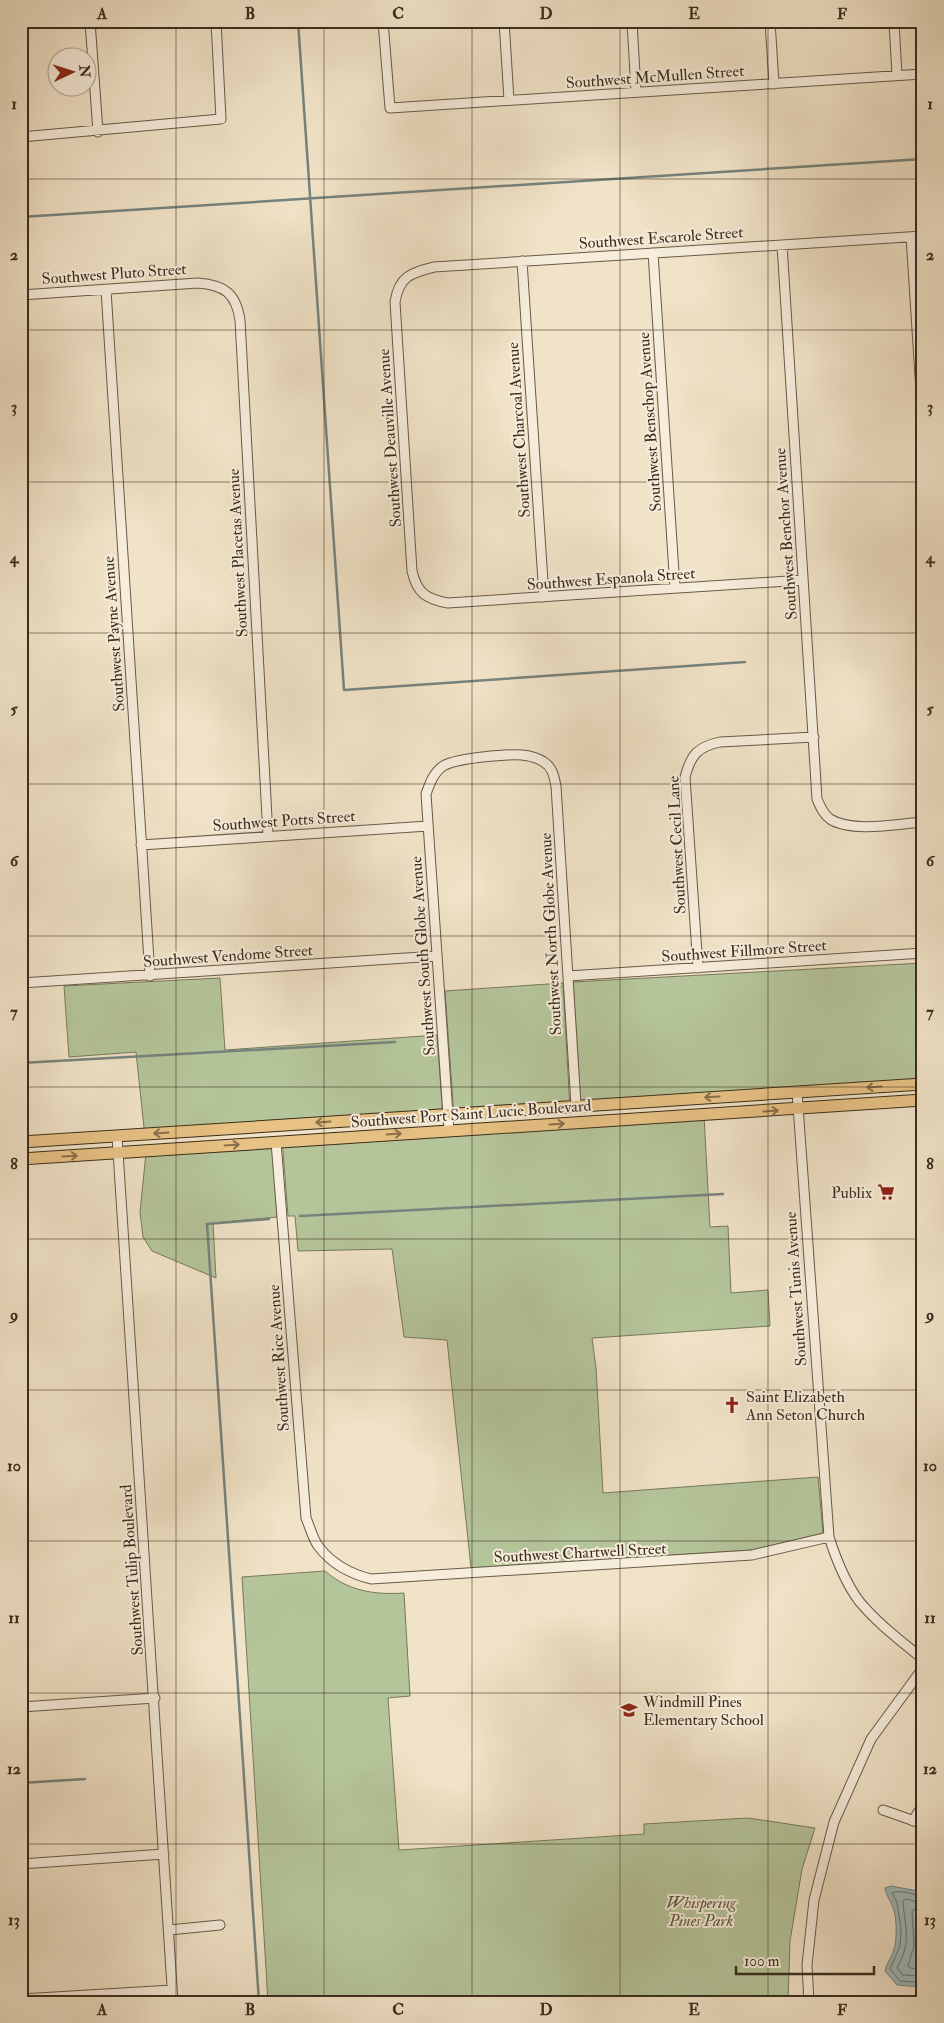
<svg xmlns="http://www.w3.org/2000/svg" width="944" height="2023" font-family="'IM FELL Double Pica',serif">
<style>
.green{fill:#b5c59a;stroke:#78795c}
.water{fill:#9ebcbe;stroke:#76837e}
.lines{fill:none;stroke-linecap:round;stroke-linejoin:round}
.shore{stroke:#6c746e;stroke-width:1}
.stream{stroke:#76837e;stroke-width:2.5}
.minor-casing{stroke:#685a48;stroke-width:11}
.major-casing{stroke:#3b2d1d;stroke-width:13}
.minor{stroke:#f6eddb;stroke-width:9}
.major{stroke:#e8c284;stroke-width:11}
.oneway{stroke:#89704b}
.grid{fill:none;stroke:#3b2d1d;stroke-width:1;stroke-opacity:0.55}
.labels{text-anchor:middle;stroke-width:4;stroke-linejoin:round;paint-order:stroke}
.street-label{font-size:16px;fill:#3b2d1d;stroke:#f6eddb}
.poi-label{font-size:16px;fill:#3b2d1d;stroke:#f6eddb;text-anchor:start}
.park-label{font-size:16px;font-style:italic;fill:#5a533c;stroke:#f6eddb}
.neatline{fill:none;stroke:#3b2d1d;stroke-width:2}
.grid-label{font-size:16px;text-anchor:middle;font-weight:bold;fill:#3b2d1d}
</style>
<rect width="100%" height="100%" fill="#f1e3c8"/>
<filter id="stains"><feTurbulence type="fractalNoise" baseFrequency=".004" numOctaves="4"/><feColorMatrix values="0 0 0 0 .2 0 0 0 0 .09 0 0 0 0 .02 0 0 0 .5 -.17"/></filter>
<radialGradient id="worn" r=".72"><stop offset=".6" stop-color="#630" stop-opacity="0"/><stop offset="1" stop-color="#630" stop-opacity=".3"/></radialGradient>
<path class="green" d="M 923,963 L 923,1086 L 581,1108 L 573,982 Z
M 220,978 L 225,1050 L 437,1035 L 443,1118 L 145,1137 L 136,1052 L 69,1057 L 64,986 Z
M 563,983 L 570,1109 L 454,1117 L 445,991 Z
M 704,1116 L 710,1227 L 728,1226 L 731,1293 L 768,1290 L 770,1326 L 592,1338 L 596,1368 L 603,1493 L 818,1477 L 823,1533 L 752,1550 L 471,1568 L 447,1340 L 404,1337 L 392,1249 L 298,1251 L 295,1216 L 288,1216 L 282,1138 Z
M 272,1138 L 277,1217 L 213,1223 L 216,1278 L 152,1251 L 143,1237 L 140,1212 L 146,1153 Z
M 325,1571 C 348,1591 374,1595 404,1593 L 410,1696 L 388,1698 L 399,1850 L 644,1834 L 644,1824 L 748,1818 L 815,1828 L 802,1869 L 790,1941 L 788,2002 L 268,2002 L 242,1577 Z"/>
<path class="water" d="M 891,1886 L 923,1892 L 923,1987 L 897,1985 L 885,1971 C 887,1961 893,1956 895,1946 C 897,1935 897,1913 891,1903 C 888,1897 886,1894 885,1888 Z"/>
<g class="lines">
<path class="shore" d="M 923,1896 C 913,1895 901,1889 892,1893 L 897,1903 L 901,1929 L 900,1946 L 890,1969 L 900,1981 L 923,1983
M 923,1903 L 906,1899 L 903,1901 C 905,1930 912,1940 897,1968 L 903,1975 L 923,1976
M 923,1910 L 915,1909 L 912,1911 L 914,1946 L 908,1966 L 910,1968 L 923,1969"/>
<path class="stream" d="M 298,21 L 344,690 L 745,662
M 21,217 L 923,159
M 21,1063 L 395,1042
M 300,1216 L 723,1194
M 21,1783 L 85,1779
M 259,2002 L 207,1224 L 269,1219"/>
<g class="minor-casing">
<path id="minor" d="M 90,21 L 98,132
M 383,21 L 390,108 L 923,74
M 504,21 L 509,100
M 632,21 L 636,92
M 770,21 L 774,84
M 894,21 L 897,76
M 21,137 L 221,119 L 216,21
M 911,237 L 923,422
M 782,245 L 817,799 C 820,806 823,814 830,819 C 852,833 897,824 923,822
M 653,253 L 675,588
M 522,261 L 544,597
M 106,290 L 150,976
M 21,295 L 198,283 C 224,285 236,293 240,320 L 268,836
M 803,580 L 448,603 C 426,599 417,593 412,571 L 395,302 C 399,276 411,273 434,267 L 923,236
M 141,845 L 428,826
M 698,968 L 685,777 C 691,755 697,747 720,742 L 814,737
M 568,976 L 923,953
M 21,983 L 437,956
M 797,1092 L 829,1537 C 836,1559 845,1582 859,1601 C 877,1623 901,1641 923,1659
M 449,1130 L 426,794 C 430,783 434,771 445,765 C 459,758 506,754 522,755 C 531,756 538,758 544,762 C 553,768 554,777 556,786 L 576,1105
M 117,1136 L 173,2002
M 276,1142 L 306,1518 C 310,1527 313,1540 319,1547 C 332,1564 351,1574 371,1579 L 752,1555 L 829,1537
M 21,1707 L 155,1698
M 883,1810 L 923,1824
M 913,1821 L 923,1804
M 21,1864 L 164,1854
M 169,1930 L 220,1925
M 21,1999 L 172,1990
M 809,2002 L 807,1965 L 814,1900 L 834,1822 L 871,1739 L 923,1668"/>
</g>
<g class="major-casing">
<path id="major" d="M 21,1142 L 923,1084
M 21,1159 L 923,1100"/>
</g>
<use href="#minor" class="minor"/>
<use href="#major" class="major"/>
</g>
<defs><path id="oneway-shaft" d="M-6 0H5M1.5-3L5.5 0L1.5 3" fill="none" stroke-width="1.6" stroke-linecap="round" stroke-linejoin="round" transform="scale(1.25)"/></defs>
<g class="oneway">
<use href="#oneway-shaft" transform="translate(874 1087) rotate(176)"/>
<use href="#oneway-shaft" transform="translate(712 1097) rotate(177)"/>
<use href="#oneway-shaft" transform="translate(771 1111) rotate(-4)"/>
<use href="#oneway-shaft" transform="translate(323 1122) rotate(176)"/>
<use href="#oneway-shaft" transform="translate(557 1124) rotate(-3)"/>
<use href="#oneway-shaft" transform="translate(161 1133) rotate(176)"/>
<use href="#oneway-shaft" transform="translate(394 1134) rotate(-4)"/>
<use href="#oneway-shaft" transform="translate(232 1145) rotate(-4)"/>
<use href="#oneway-shaft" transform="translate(70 1156) rotate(-3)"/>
</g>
<path class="grid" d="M 176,21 L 176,2002M 324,21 L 324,2002M 472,21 L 472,2002M 620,21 L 620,2002M 768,21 L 768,2002M 21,179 L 923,179M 21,330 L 923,330M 21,482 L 923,482M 21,633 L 923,633M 21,784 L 923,784M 21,936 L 923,936M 21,1087 L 923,1087M 21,1239 L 923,1239M 21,1390 L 923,1390M 21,1541 L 923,1541M 21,1693 L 923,1693M 21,1844 L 923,1844"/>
<defs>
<g id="supermarket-bare" transform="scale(1.35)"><path d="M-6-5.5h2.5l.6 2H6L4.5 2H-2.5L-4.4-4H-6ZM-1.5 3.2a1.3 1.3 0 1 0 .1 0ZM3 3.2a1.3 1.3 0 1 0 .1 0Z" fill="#8f2418" stroke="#f6eddb" stroke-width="2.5" paint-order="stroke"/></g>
<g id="church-bare" transform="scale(1.35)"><path d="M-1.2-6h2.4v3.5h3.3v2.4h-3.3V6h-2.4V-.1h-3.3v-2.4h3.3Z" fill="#8f2418" stroke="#f6eddb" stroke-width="2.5" paint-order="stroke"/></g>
<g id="school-bare" transform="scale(1.35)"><path d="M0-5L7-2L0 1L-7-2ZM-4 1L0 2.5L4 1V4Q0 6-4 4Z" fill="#8f2418" stroke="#f6eddb" stroke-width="2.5" paint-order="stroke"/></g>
</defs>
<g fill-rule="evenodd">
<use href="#supermarket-bare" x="886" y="1192"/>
<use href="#church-bare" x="732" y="1405"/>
<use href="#school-bare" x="629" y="1710"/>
</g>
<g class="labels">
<g class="street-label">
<text transform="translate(655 76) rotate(-4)" y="6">Southwest McMullen Street</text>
<text transform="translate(661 237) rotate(-4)" y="6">Southwest Escarole Street</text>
<text transform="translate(114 273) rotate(-4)" y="6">Southwest Pluto Street</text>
<text transform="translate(649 422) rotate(-94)" y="6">Southwest Benschop Avenue</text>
<text transform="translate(518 430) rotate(-94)" y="6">Southwest Charcoal Avenue</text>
<text transform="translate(389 438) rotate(-94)" y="6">Southwest Deauville Avenue</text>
<text transform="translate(785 534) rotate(-94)" y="6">Southwest Benchor Avenue</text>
<text transform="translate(237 553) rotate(-93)" y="6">Southwest Placetas Avenue</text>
<text transform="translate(611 578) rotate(-4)" y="6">Southwest Espanola Street</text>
<text transform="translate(113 634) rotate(-94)" y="6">Southwest Payne Avenue</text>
<text transform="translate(284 820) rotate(-4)" y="6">Southwest Potts Street</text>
<text transform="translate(676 845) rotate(-93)" y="6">Southwest Cecil Lane</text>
<text transform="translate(550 934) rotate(-93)" y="6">Southwest North Globe Avenue</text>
<text transform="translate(744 950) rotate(-4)" y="6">Southwest Fillmore Street</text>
<text transform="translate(228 955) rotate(-4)" y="6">Southwest Vendome Street</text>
<text transform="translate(422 956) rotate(-94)" y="6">Southwest South Globe Avenue</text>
<text transform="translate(471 1113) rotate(-4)" y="6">Southwest Port Saint Lucie Boulevard</text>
<text transform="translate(795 1289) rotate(-94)" y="6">Southwest Tunis Avenue</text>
<text transform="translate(278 1358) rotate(-94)" y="6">Southwest Rice Avenue</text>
<text transform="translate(580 1552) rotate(-3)" y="6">Southwest Chartwell Street</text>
<text transform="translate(131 1570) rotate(-94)" y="6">Southwest Tulip Boulevard</text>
</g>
<g class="poi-label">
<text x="872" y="1198" text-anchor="end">Publix</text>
<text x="746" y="1402">Saint Elizabeth<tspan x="746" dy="18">Ann Seton Church</tspan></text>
<text x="643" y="1707">Windmill Pines<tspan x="643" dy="18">Elementary School</tspan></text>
</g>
<g class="park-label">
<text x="701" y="1908">Whispering<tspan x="701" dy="18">Pines Park</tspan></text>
</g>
</g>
<rect width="944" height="2023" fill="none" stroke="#f1e3c8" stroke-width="55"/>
<g transform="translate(72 72) rotate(86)"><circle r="24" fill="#f6eddb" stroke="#aba08f"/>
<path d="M0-4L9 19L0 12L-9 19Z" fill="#8f2418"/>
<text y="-8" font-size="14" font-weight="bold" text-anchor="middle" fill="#3b2d1d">N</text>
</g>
<path d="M736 1966v8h138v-8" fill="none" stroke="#3b2d1d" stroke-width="2.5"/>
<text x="744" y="1966" font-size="15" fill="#3b2d1d" stroke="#f6eddb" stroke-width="4" paint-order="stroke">100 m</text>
<rect x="28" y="28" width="888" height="1968" class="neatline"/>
<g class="grid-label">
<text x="102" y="19">A</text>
<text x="250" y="19">B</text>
<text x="398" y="19">C</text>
<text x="546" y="19">D</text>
<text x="694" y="19">E</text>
<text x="842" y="19">F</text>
<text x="14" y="109">1</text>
<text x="930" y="109">1</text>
<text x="14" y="260">2</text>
<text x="930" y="260">2</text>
<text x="14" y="412">3</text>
<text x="930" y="412">3</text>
<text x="14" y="563">4</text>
<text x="930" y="563">4</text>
<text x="14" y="714">5</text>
<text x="930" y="714">5</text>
<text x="14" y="866">6</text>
<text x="930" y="866">6</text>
<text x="14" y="1017">7</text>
<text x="930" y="1017">7</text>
<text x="14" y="1169">8</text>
<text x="930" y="1169">8</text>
<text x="14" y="1320">9</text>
<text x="930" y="1320">9</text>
<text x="14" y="1471">10</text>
<text x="930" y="1471">10</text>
<text x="14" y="1623">11</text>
<text x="930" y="1623">11</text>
<text x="14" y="1774">12</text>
<text x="930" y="1774">12</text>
<text x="14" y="1925">13</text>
<text x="930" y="1925">13</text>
<text x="102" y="2015">A</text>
<text x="250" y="2015">B</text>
<text x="398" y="2015">C</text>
<text x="546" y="2015">D</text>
<text x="694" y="2015">E</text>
<text x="842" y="2015">F</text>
</g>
<rect width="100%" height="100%" filter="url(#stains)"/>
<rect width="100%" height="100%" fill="url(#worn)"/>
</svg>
